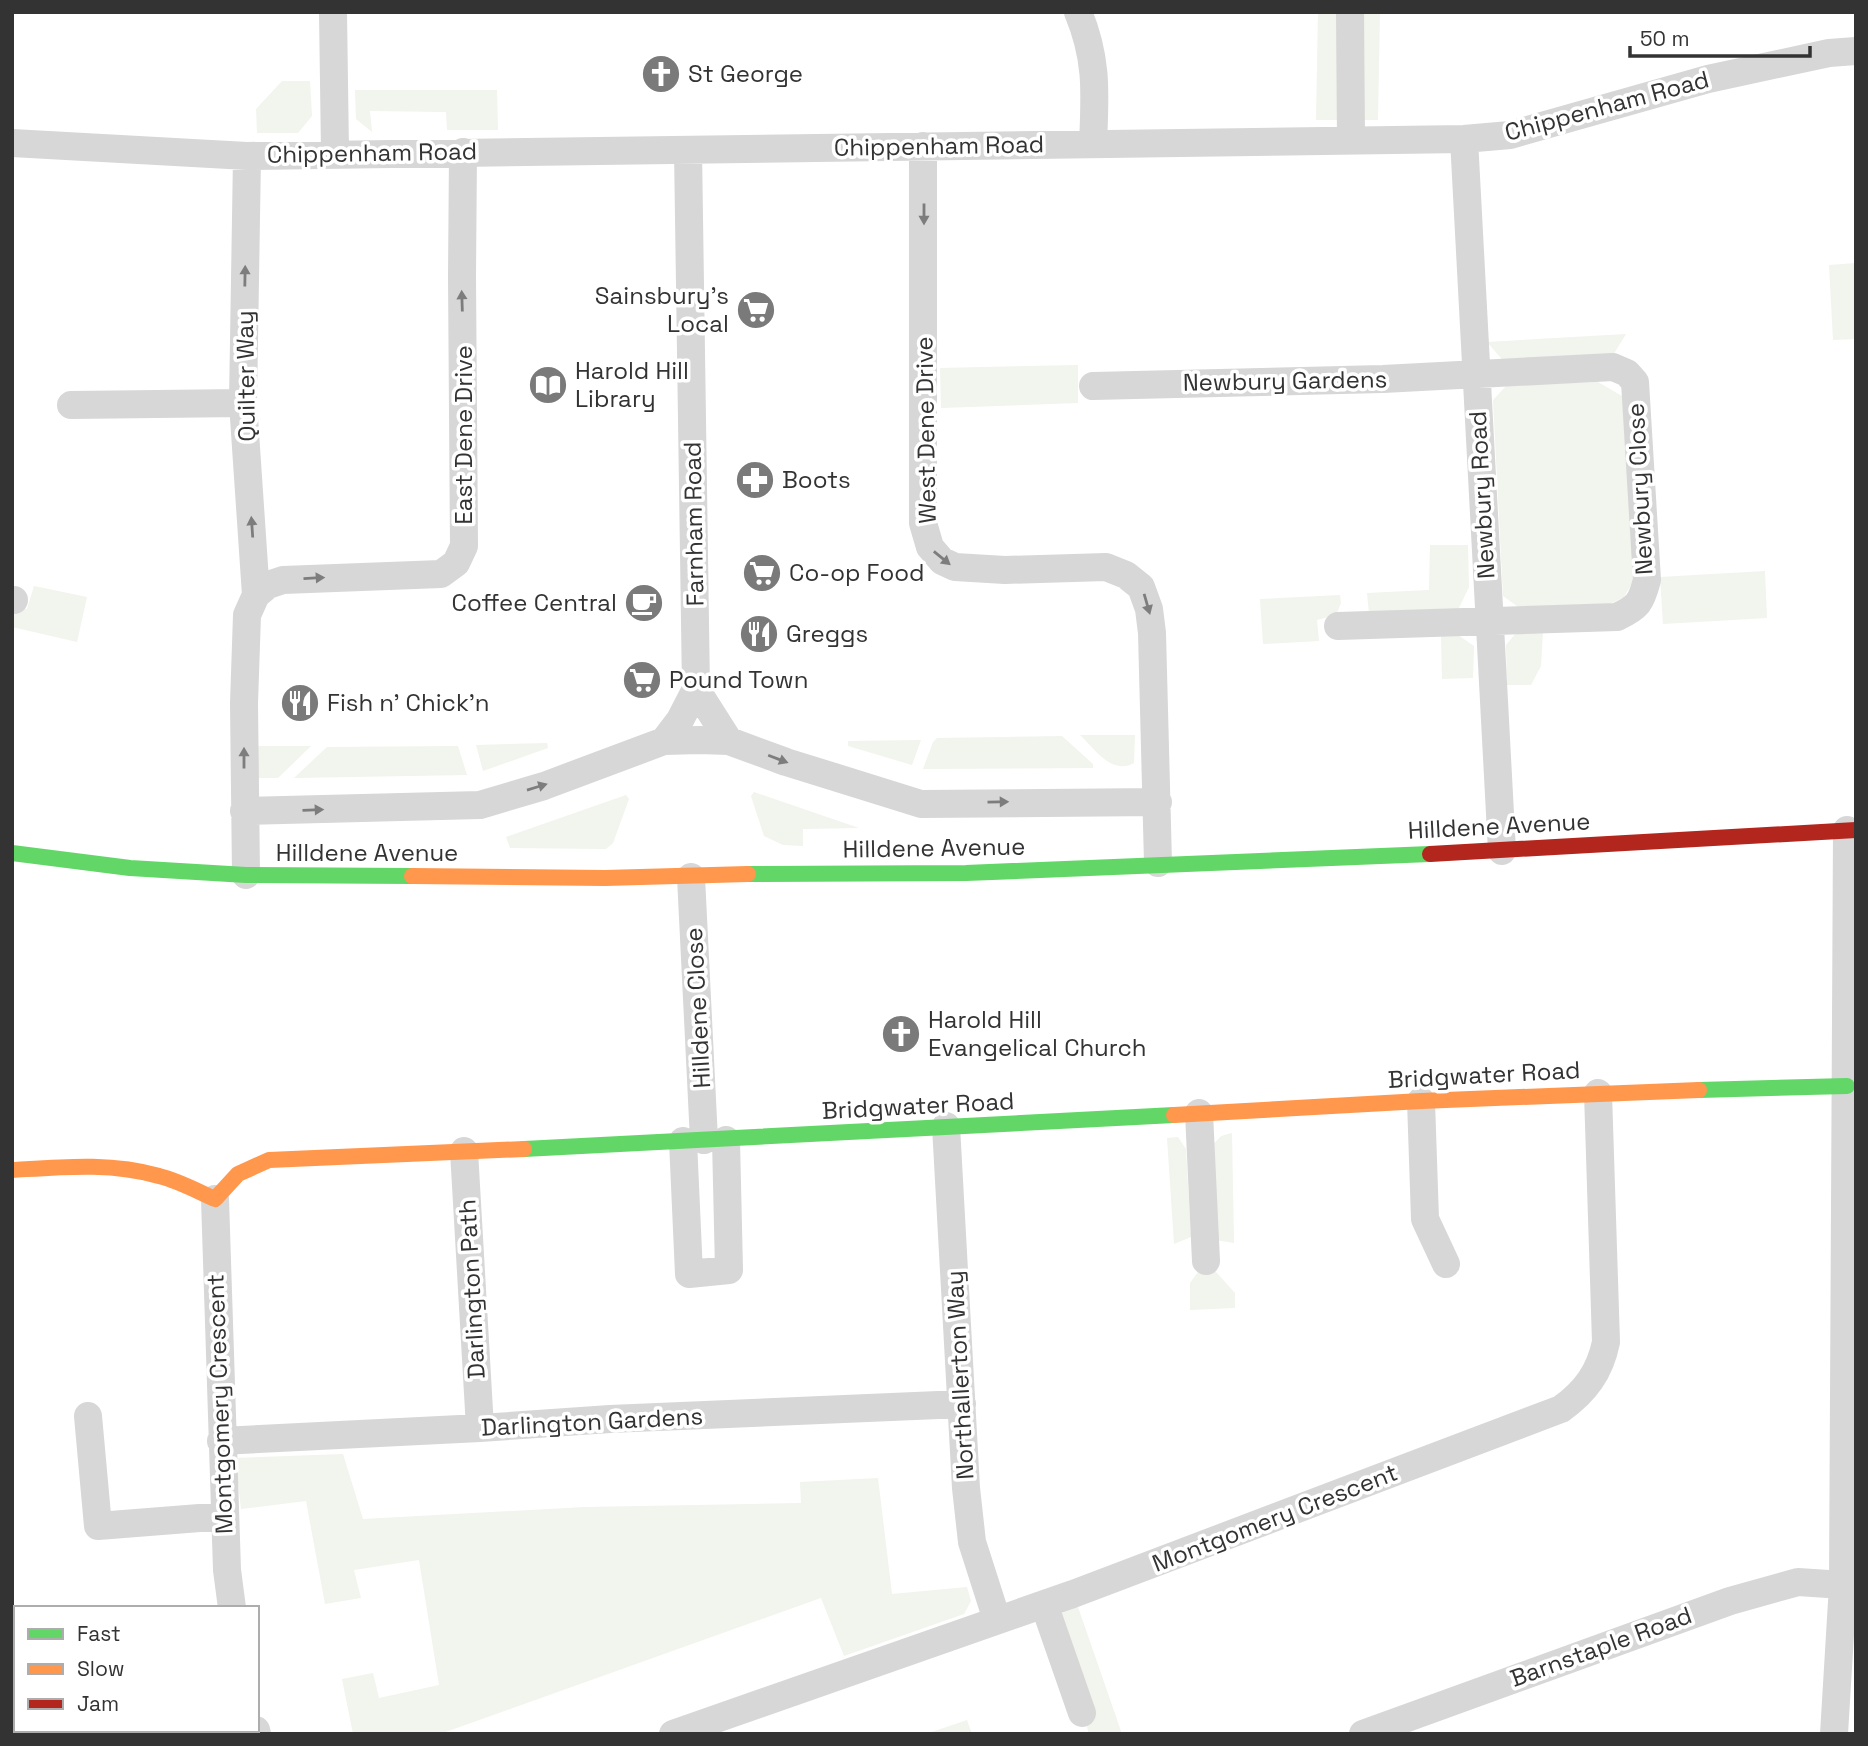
<svg xmlns="http://www.w3.org/2000/svg" width="1868" height="1746" font-family="'Space Grotesk',sans-serif">
<style>
.green{fill:#f1f5ed}
.lines{fill:none;stroke-linecap:round;stroke-linejoin:round}
.street{stroke:#d7d7d7;stroke-width:28}
.fast{stroke:#63d668;stroke-width:16}
.slow{stroke:#ff974d;stroke-width:16}
.jam{stroke:#b3261e;stroke-width:16}
.oneway{fill:#7d7d7d}
.labels{text-anchor:middle;stroke-width:7;stroke-linejoin:round;paint-order:stroke}
.poi-label{font-size:24px;fill:#333;stroke:#fff;text-anchor:start}
.street-label{font-size:24px;fill:#333;stroke:#fff}
</style>
<rect width="100%" height="100%" fill="#fff"/>
<path class="green" d="M 1318,12 L 1380,12 L 1378,120 L 1316,120 Z
M 282,81 L 310,81 L 312,116 L 298,133 L 257,133 L 256,109 Z
M 355,90 L 497,90 L 498,130 L 447,130 L 446,112 L 370,111 L 372,132 L 356,119 Z
M 1856,263 L 1856,339 L 1833,340 L 1829,265 Z
M 1626,334 L 1610,360 L 1507,365 L 1487,342 Z
M 1078,365 L 1078,403 L 941,408 L 940,368 Z
M 1598,382 L 1622,396 L 1635,578 L 1624,597 L 1610,604 L 1521,609 L 1503,596 L 1493,400 L 1507,385 Z
M 1430,545 L 1468,545 L 1469,587 L 1458,610 L 1369,614 L 1367,593 L 1429,590 Z
M 1765,571 L 1767,618 L 1663,624 L 1660,577 Z
M 34,586 L 87,597 L 77,642 L 12,627 L 12,606 L 27,609 Z
M 1340,595 L 1341,603 L 1336,615 L 1317,620 L 1319,641 L 1263,644 L 1260,599 Z
M 1543,631 L 1541,666 L 1531,685 L 1507,685 L 1506,645 L 1516,633 Z
M 1458,635 L 1474,646 L 1473,678 L 1442,679 L 1441,636 Z
M 1080,735 L 1135,735 L 1134,763 C 1111,775 1096,750 1080,735 Z
M 1062,736 L 1093,764 L 1093,768 L 923,769 L 933,742 L 937,738 Z
M 921,740 L 912,765 L 848,746 L 848,741 Z
M 547,743 L 548,748 L 483,771 L 476,745 Z
M 257,746 L 311,746 L 278,778 L 257,778 Z
M 458,746 L 467,775 L 294,778 L 327,747 Z
M 754,792 L 859,828 L 803,829 L 803,846 L 783,845 L 764,836 L 751,796 Z
M 626,795 L 629,799 L 613,843 L 606,849 L 510,848 L 506,837 Z
M 1232,1133 L 1234,1243 L 1215,1240 L 1210,1148 L 1221,1136 Z
M 1178,1137 L 1186,1149 L 1191,1237 L 1174,1244 L 1167,1138 Z
M 1206,1261 L 1235,1293 L 1235,1308 L 1190,1310 L 1190,1283 Z
M 343,1454 L 363,1519 L 585,1507 L 801,1503 L 800,1482 L 878,1478 L 892,1594 L 967,1587 L 971,1601 L 964,1614 L 844,1656 L 821,1598 L 440,1734 L 353,1734 L 342,1679 L 373,1673 L 379,1698 L 439,1685 L 419,1560 L 354,1570 L 361,1598 L 325,1604 L 306,1501 L 241,1509 L 235,1458 Z
M 1078,1607 L 1122,1734 L 1089,1734 L 1057,1615 Z
M 967,1720 L 972,1734 L 926,1734 Z"/>
<g class="lines">
<path class="street" d="M 333,12 L 335,153
M 1078,12 C 1098,60 1095,94 1093,144
M 1350,12 L 1351,140
M 1464,139 L 1502,851
M 12,143 L 247,156 L 1464,139 L 1510,135 L 1708,79 L 1829,53 L 1856,51
M 923,146 L 923,523 L 930,547 L 942,561 L 955,567 L 1005,570 L 1106,567 L 1126,575 L 1141,587 L 1149,609 L 1152,633 L 1158,863
M 247,156 L 243,403 L 256,595
M 1093,386 L 1383,379 L 1613,367 L 1627,373 L 1635,382 L 1647,580 C 1641,603 1638,607 1617,617 L 1338,626
M 71,405 L 243,403
M 12,600 L 14,600
M 696,689 L 729,741
M 664,741 L 680,720 L 696,689 L 688,150
M 244,811 L 480,805 L 544,786 L 664,741 L 699,740 L 729,741 L 786,762 L 921,804 L 1158,802
M 246,875 L 244,703 L 247,615 L 256,595 L 268,585 L 283,580 L 441,574 L 456,563 L 464,546 L 462,277 L 463,152
M 691,877 L 704,1140
M 1421,1101 L 1425,1219 L 1446,1264
M 1199,1113 L 1206,1261
M 946,1126 L 966,1488 L 972,1542 L 997,1620
M 683,1141 L 689,1274 L 729,1270 L 726,1140
M 464,1151 L 480,1428
M 215,1199 L 227,1570 L 232,1608
M 88,1416 L 98,1526 L 225,1516
M 221,1441 L 480,1428 L 610,1419 L 962,1404
M 1044,1604 L 1082,1713
M 256,1730 L 257,1734
M 673,1734 L 1073,1594 L 1561,1409 C 1585,1392 1600,1372 1606,1342 L 1598,1093
M 1363,1734 L 1730,1601 L 1798,1582 L 1843,1585
M 1834,1734 L 1843,1585 L 1847,830"/>
<path class="fast" d="M 12,853 L 130,868 L 246,875 L 412,876
M 748,874 L 966,873 L 1430,854
M 1699,1090 L 1847,1086
M 524,1149 L 1174,1115"/>
<path class="slow" d="M 412,876 L 605,878 L 748,874
M 1174,1115 L 1421,1101 L 1699,1090
M 12,1170 C 61,1167 111,1162 159,1176 C 179,1181 197,1191 215,1199 L 238,1174 L 269,1160 L 524,1149"/>
<path class="jam" d="M 1430,854 L 1856,830"/>
</g>
<defs><path id="oneway-solid" d="M-6-.8H1V-3.2L6.5 0L1 3.2V.8H-6Z" transform="scale(1.75)"/></defs>
<g class="oneway">
<use href="#oneway-solid" transform="translate(924 214) rotate(90)"/>
<use href="#oneway-solid" transform="translate(245 276) rotate(-89)"/>
<use href="#oneway-solid" transform="translate(462 301) rotate(-92)"/>
<use href="#oneway-solid" transform="translate(252 527) rotate(-94)"/>
<use href="#oneway-solid" transform="translate(942 558) rotate(39)"/>
<use href="#oneway-solid" transform="translate(314 578) rotate(-3)"/>
<use href="#oneway-solid" transform="translate(1147 604) rotate(74)"/>
<use href="#oneway-solid" transform="translate(244 758) rotate(-90)"/>
<use href="#oneway-solid" transform="translate(778 759) rotate(21)"/>
<use href="#oneway-solid" transform="translate(537 787) rotate(-17)"/>
<use href="#oneway-solid" transform="translate(998 802) rotate(-1)"/>
<use href="#oneway-solid" transform="translate(313 810) rotate(-2)"/>
</g>
<defs>
<g id="church-disc" transform="scale(2.0125)"><circle r="9.5" fill="#7a7a7a" stroke="#fff"/><path d="M-1.2-6h2.4v3.5h3.3v2.4h-3.3V6h-2.4V-.1h-3.3v-2.4h3.3Z" fill="#fff"/></g>
<g id="supermarket-disc" transform="scale(2.0125)"><circle r="9.5" fill="#7a7a7a" stroke="#fff"/><path d="M-6-5.5h2.5l.6 2H6L4.5 2H-2.5L-4.4-4H-6ZM-1.5 3.2a1.3 1.3 0 1 0 .1 0ZM3 3.2a1.3 1.3 0 1 0 .1 0Z" fill="#fff"/></g>
<g id="library-disc" transform="scale(2.0125)"><circle r="9.5" fill="#7a7a7a" stroke="#fff"/><path d="M-6-4Q-3-5.5-.7-3.5V5Q-3 3-6 4ZM6-4Q3-5.5 .7-3.5V5Q3 3 6 4Z" fill="#fff"/></g>
<g id="pharmacy-disc" transform="scale(2.0125)"><circle r="9.5" fill="#7a7a7a" stroke="#fff"/><path d="M-2-6h4v4h4v4h-4v4h-4v-4h-4v-4h4Z" fill="#fff"/></g>
<g id="cafe-disc" transform="scale(2.0125)"><circle r="9.5" fill="#7a7a7a" stroke="#fff"/><path d="M-5.5-4.5H6V0H3Q3 3.5 0 3.5H-2.5Q-5.5 3.5-5.5 0ZM3-3.2v2h1.7v-2ZM-6 4.5H4V6H-6Z" fill="#fff"/></g>
<g id="restaurant-disc" transform="scale(2.0125)"><circle r="9.5" fill="#7a7a7a" stroke="#fff"/><path d="M-5-6h1v4h1v-4h1v4h1v-4h1v5L-1.5 .5V6h-2V.5L-5-1ZM5-6V6H3V1.5H1.5Q1.5-4 5-6Z" fill="#fff"/></g>
</defs>
<g fill-rule="evenodd">
<use href="#church-disc" x="661" y="74"/>
<use href="#supermarket-disc" x="756" y="310"/>
<use href="#library-disc" x="548" y="385"/>
<use href="#pharmacy-disc" x="755" y="480"/>
<use href="#supermarket-disc" x="762" y="573"/>
<use href="#cafe-disc" x="644" y="603"/>
<use href="#restaurant-disc" x="759" y="634"/>
<use href="#supermarket-disc" x="642" y="680"/>
<use href="#restaurant-disc" x="300" y="703"/>
<use href="#church-disc" x="901" y="1034"/>
</g>
<g class="labels">
<g class="poi-label">
<text x="688" y="82">St George</text>
<text x="729" y="304" text-anchor="end">Sainsbury's<tspan x="729" dy="28">Local</tspan></text>
<text x="575" y="379">Harold Hill<tspan x="575" dy="28">Library</tspan></text>
<text x="782" y="488">Boots</text>
<text x="789" y="581">Co-op Food</text>
<text x="617" y="611" text-anchor="end">Coffee Central</text>
<text x="786" y="642">Greggs</text>
<text x="669" y="688">Pound Town</text>
<text x="327" y="711">Fish n' Chick'n</text>
<text x="928" y="1028">Harold Hill<tspan x="928" dy="28">Evangelical Church</tspan></text>
</g>
<g class="street-label">
<text transform="translate(1607 106) rotate(-15)" y="8">Chippenham Road</text>
<text transform="translate(939 146) rotate(-1)" y="8">Chippenham Road</text>
<text transform="translate(372 153) rotate(-1)" y="8">Chippenham Road</text>
<text transform="translate(246 376) rotate(-91)" y="8">Quilter Way</text>
<text transform="translate(1285 381) rotate(-1)" y="8">Newbury Gardens</text>
<text transform="translate(926 430) rotate(-91)" y="8">West Dene Drive</text>
<text transform="translate(464 435) rotate(-90)" y="8">East Dene Drive</text>
<text transform="translate(1640 489) rotate(-93)" y="8">Newbury Close</text>
<text transform="translate(1482 495) rotate(-93)" y="8">Newbury Road</text>
<text transform="translate(694 524) rotate(-91)" y="8">Farnham Road</text>
<text transform="translate(1499 826) rotate(-3)" y="8">Hilldene Avenue</text>
<text transform="translate(934 848) rotate(-1)" y="8">Hilldene Avenue</text>
<text x="367" y="861">Hilldene Avenue</text>
<text transform="translate(698 1008) rotate(-93)" y="8">Hilldene Close</text>
<text transform="translate(1484 1075) rotate(-3)" y="8">Bridgwater Road</text>
<text transform="translate(918 1106) rotate(-3)" y="8">Bridgwater Road</text>
<text transform="translate(472 1289) rotate(-93)" y="8">Darlington Path</text>
<text transform="translate(960 1375) rotate(-93)" y="8">Northallerton Way</text>
<text transform="translate(220 1404) rotate(-92)" y="8">Montgomery Crescent</text>
<text transform="translate(592 1422) rotate(-3)" y="8">Darlington Gardens</text>
<text transform="translate(1275 1518) rotate(-21)" y="8">Montgomery Crescent</text>
<text transform="translate(1601 1647) rotate(-20)" y="8">Barnstaple Road</text>
</g>
</g>
<rect width="1868" height="1746" fill="none" stroke="#333333" stroke-width="28"/>
<rect x="14" y="1606" width="245" height="126" fill="#ffffff" stroke="#adadad" stroke-width="2"/>
<rect x="28" y="1629" width="35" height="10" fill="#63d668" stroke="#adadad" stroke-width="2"/>
<text x="77" y="1641" font-size="21" fill="#333333">Fast</text>
<rect x="28" y="1664" width="35" height="10" fill="#ff974d" stroke="#adadad" stroke-width="2"/>
<text x="77" y="1676" font-size="21" fill="#333333">Slow</text>
<rect x="28" y="1699" width="35" height="10" fill="#b3261e" stroke="#adadad" stroke-width="2"/>
<text x="77" y="1711" font-size="21" fill="#333333">Jam</text>
<path d="M1630 46v10h180v-10" fill="none" stroke="#333333" stroke-width="3.5"/>
<text x="1640" y="46" font-size="21" fill="#333333" stroke="#ffffff" stroke-width="5" paint-order="stroke">50 m</text>
</svg>
